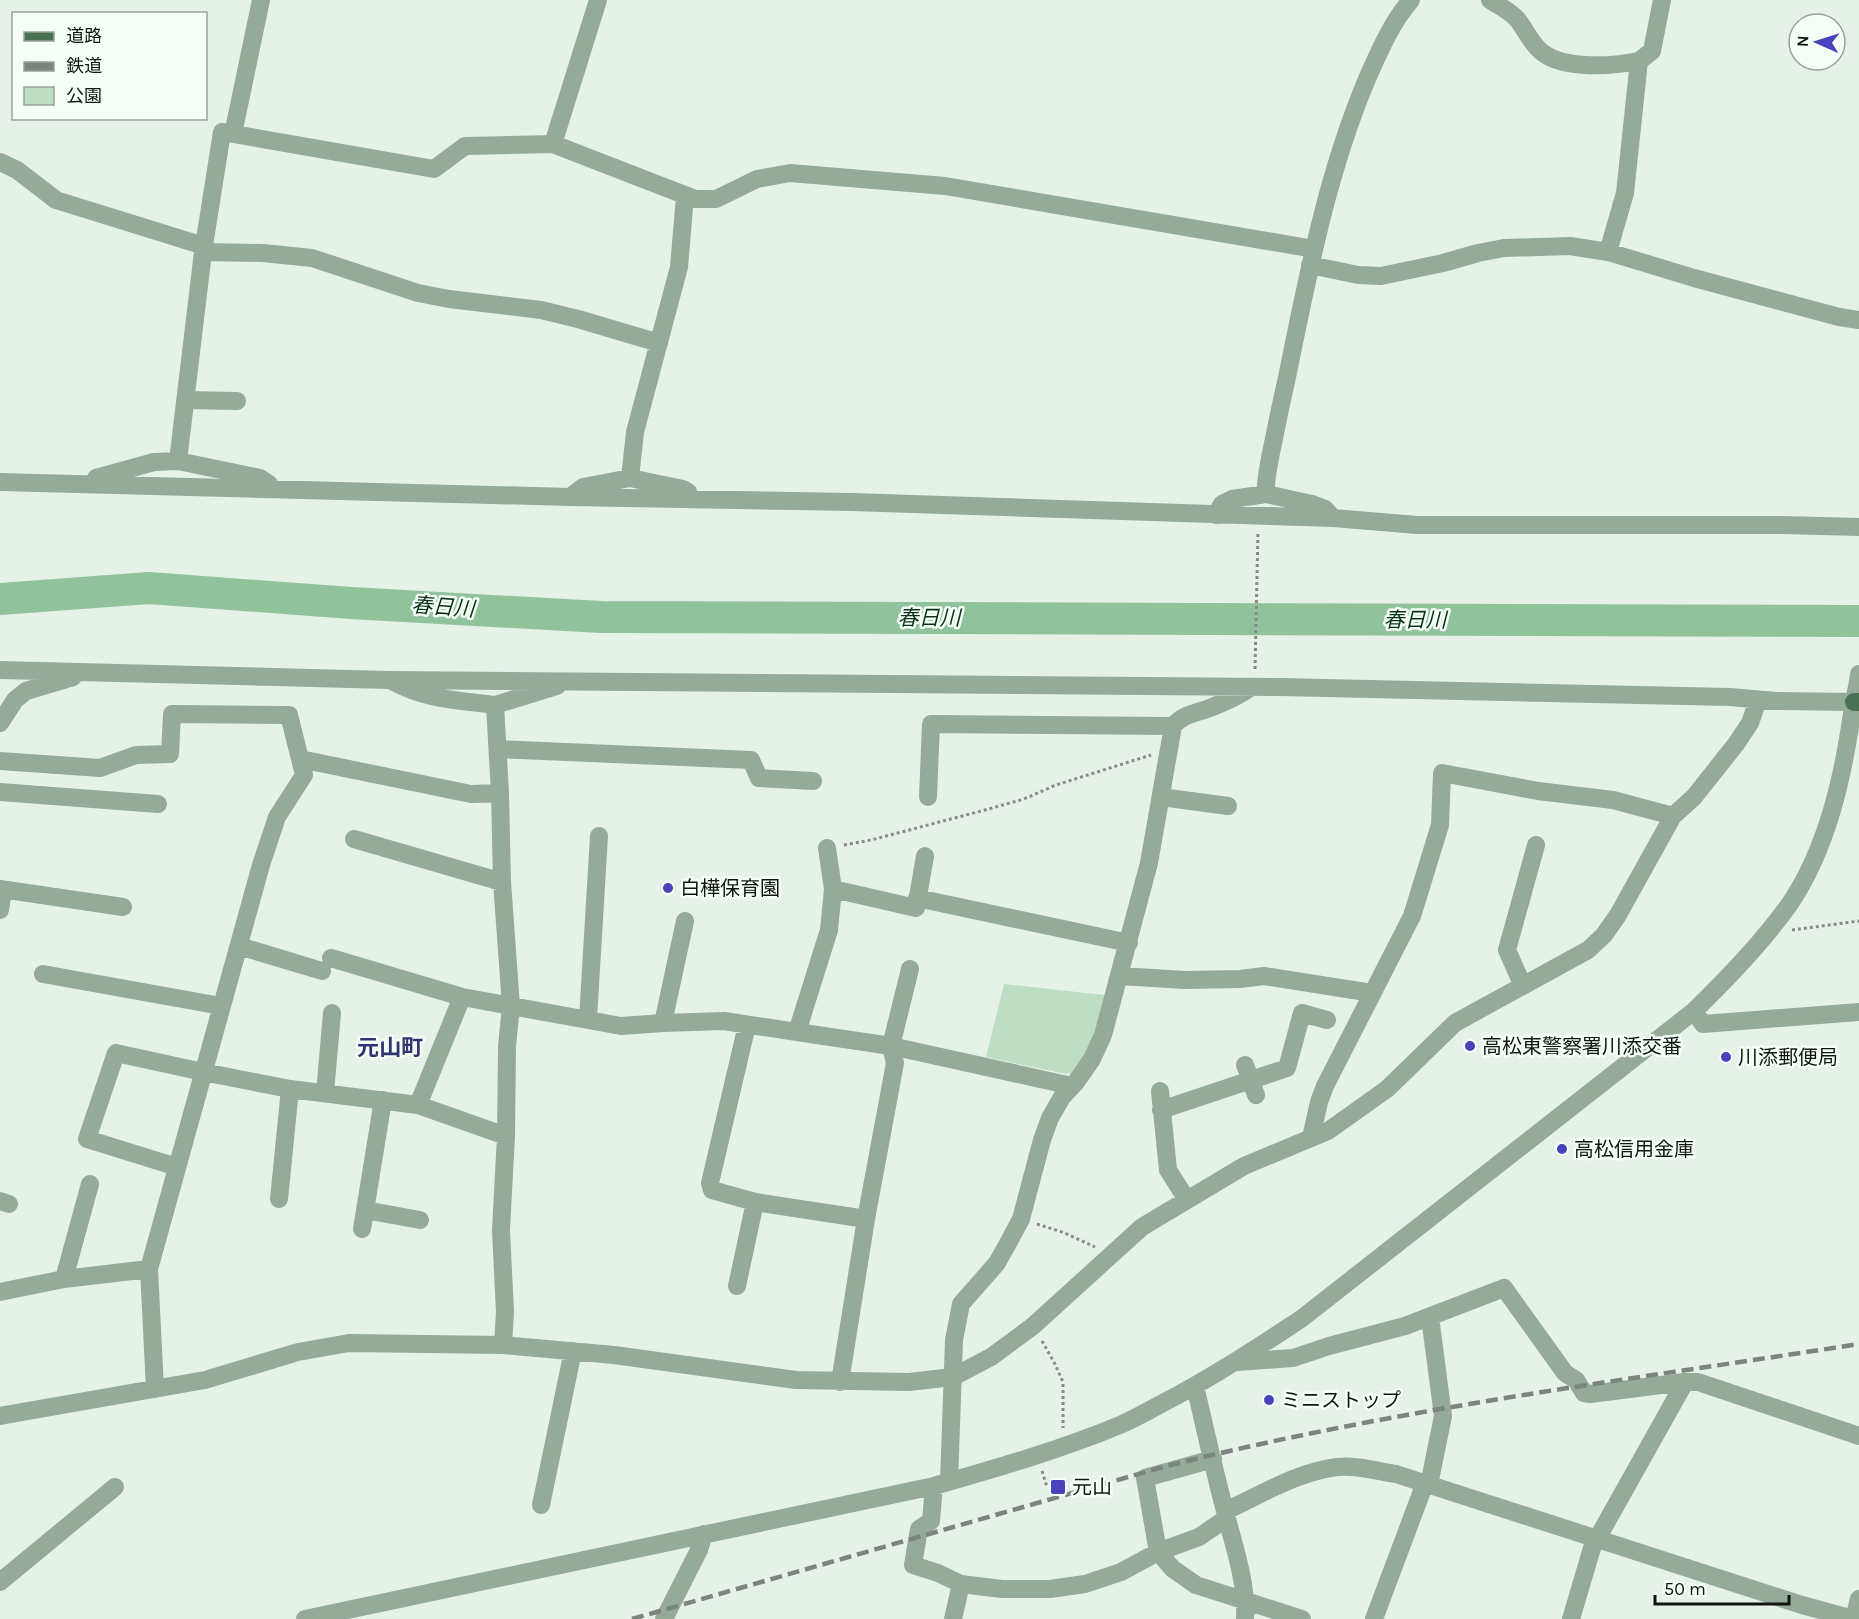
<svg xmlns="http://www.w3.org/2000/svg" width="1859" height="1619" font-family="Karla,'Noto Sans JP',sans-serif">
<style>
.green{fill:#bdddc4}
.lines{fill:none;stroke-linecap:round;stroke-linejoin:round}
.river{stroke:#90c29c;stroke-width:32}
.path{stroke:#848c85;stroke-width:3;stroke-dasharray:3 3;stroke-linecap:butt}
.minor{stroke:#95aa99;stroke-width:18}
.major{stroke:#497154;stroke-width:18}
.rail{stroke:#7b847d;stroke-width:4.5;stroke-dasharray:12 6;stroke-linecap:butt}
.poi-dot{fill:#4843ba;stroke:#f5fef7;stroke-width:2}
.labels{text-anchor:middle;stroke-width:5;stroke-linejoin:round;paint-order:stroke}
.poi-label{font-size:20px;fill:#101511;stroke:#f5fef7;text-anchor:start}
.water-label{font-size:21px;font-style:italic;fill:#0a3219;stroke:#f5fef7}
.quarter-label{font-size:22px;font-weight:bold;fill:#323470;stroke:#f5fef7}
</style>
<rect width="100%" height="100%" fill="#e6f2e8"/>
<path class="green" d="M 1004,984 L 1104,995 L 1100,1028 L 1074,1072 L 1066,1074 L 986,1057 Z"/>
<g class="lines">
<path class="river" d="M 0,599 L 149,588 L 351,603 L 601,617 L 1859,621"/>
<path class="path" d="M 1255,669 L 1258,531
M 844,845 L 871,840 L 985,810 L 1024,799 L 1056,785 L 1151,755
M 1792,930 L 1859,921
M 1037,1224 L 1065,1233 L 1095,1247
M 1042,1341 L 1055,1364 L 1063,1382 L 1063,1428
M 1042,1471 L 1047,1487"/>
<path class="minor" d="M 1490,0 C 1499,6 1510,11 1517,19 C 1526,30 1531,44 1543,53 C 1566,70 1613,66 1639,61
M 233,134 L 261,0
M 553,144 L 598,0
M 0,162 L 17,170 L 56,200 L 204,246
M 203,252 L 263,253 L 312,258 L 418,293 L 449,299 L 541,310 L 578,319 L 659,343
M 1608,252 L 1625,193 L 1639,61 L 1652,51 L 1662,0
M 1310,265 L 1358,275 L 1381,276 L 1443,263 L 1478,253 L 1504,248 L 1570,246 L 1608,252 L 1694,278 L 1839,317 L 1859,320
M 185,400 L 237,401
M 178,461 L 203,252 L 222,132 L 434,169 L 465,146 L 553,144 L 695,199 L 716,199 L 757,179 L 790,173 L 945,186 L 1314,249
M 96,478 L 154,462 L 178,461 L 260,478 L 269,484
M 630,478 L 635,432 L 679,267 L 685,196
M 0,482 L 570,497 L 852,502 L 1333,518 L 1417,525 L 1782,525 L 1859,527
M 574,494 L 583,487 L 630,478 L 683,489 L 688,492
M 1266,494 C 1265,482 1268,470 1270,458 C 1275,433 1280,408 1286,382 C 1307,280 1326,176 1367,79 C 1379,52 1391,23 1411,0
M 1216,515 L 1222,504 L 1232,499 L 1266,494 L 1312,504 L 1325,509 L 1333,518
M 0,670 L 389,680 L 1281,687 L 1730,697 L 1776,701 L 1854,702
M 392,681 C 427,700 457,700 495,705 L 500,793 L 502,882 L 511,1006 L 507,1046 L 506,1136 L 501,1230 L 505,1312 L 503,1345
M 495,705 L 557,686
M 0,723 L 15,700 L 26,691 L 73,677
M 498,749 L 751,760 L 759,778 L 813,781
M 300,759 L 471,794 L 500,793
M 0,761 L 100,768 L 136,755 L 170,754 L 172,714 L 289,715 L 304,775 L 277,817 L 261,865 L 149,1269 L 155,1389
M 0,792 L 158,804
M 928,797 L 931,724 L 1173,726
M 1161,797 L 1228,806
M 354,839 L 502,882
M 0,889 L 123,907
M 833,889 L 916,908 L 925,856
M 917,898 L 1129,943
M 0,910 L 3,890
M 239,946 L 322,971
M 331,958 L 462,997 L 621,1026 L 663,1023 L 685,921
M 43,974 L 221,1006
M 1120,976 L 1185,980 L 1240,979 L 1264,976 L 1372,993
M 1523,986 L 1507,950 L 1536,845
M 1694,1011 L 1703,1024 L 1859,1012
M 588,1019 L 599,836
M 663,1023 L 724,1021 L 797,1032 L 829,930 L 833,889 L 827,848
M 747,1025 L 710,1183 L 712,1190 L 755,1202 L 866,1219
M 797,1032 L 891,1046 L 1072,1086
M 1245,1065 L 1256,1095
M 1160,1091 L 1168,1170 L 1187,1200
M 325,1093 L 332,1013
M 418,1105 L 462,997
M 1161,1110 L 1287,1068 L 1302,1013 L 1327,1020
M 1311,1138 L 1319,1102 L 1325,1086 L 1412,916 L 1440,825 L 1442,773 L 1538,791 L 1613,800 L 1673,816
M 177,1167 L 87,1139 L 116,1053 L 203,1072 L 290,1089 L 418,1105 L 506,1136
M 279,1199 L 290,1089
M 0,1201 L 9,1204
M 365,1210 L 420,1220
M 362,1229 L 383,1100
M 64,1279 L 90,1184
M 737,1286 L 755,1202
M 0,1292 L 64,1279 L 149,1269
M 1237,1362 L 1293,1358 L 1329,1346 L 1405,1326 L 1504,1288 L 1565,1373 L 1576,1380 L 1584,1393 L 1590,1394 L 1685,1382
M 840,1382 L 866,1219 L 895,1063 L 891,1046 L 910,969
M 1195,1386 C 1205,1428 1214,1470 1225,1511 C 1234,1547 1247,1582 1245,1619
M 0,1416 L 205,1380 L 298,1352 L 349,1343 L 503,1345 L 614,1355 L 796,1380 L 909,1382 L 953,1377 L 991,1357 L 1033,1326 L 1142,1227 L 1244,1166 L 1328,1131 L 1387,1089 L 1455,1023 L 1588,950 L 1604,935 L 1618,915 L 1673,816 L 1694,797 L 1736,744 L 1750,723 L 1758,700
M 1213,1459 L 1145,1478 L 1158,1552 L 1173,1569 L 1196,1585 L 1302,1619
M 949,1482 L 954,1340 L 961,1304 L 997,1263 L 1007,1245 L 1021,1219 L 1042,1140 L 1050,1118 L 1062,1097 L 1076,1082 L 1092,1059 L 1103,1035 L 1149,863 L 1173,726 C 1184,714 1193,714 1207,709 C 1223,703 1238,697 1251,687
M 1429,1485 L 1443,1416 L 1430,1317
M 934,1486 L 931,1521 L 919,1529 L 913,1565 L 938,1573 L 961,1584
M 541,1505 L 573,1351
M 1225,1511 C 1261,1495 1297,1472 1337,1467 C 1356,1465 1377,1471 1396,1474 L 1802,1605 L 1853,1619
M 0,1582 L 115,1487
M 305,1619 L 934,1486 C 997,1468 1060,1450 1120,1425 C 1134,1419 1148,1411 1161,1404 C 1210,1379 1255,1349 1301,1319 L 1694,1011 C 1728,978 1761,944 1789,905 C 1828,848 1844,773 1853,706 C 1855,695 1858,685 1859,674
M 664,1619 L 699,1550 L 704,1534
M 953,1619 L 961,1584 L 1002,1589 L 1050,1589 L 1085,1584 L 1121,1572 L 1158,1552 L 1199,1537 L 1227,1518
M 1374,1619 L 1425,1483
M 1571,1619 L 1592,1548 L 1685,1382 L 1698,1382 L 1859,1436
M 1854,1619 L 1859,1599"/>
<path class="major" d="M 1854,702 L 1859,702"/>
<path class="rail" d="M 632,1619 L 1163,1467 C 1392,1409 1627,1380 1859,1344"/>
</g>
<g class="poi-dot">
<circle cx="668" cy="888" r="6"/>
<circle cx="1470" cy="1046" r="6"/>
<circle cx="1726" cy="1057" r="6"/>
<circle cx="1562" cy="1149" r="6"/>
<circle cx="1269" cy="1400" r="6"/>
<rect x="1050" y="1479" width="16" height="16" rx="3"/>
</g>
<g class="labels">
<g class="poi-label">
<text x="680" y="895">白樺保育園</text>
<text x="1482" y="1053">高松東警察署川添交番</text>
<text x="1738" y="1064">川添郵便局</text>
<text x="1574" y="1156">高松信用金庫</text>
<text x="1281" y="1407">ミニストップ</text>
<text x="1072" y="1494">元山</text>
</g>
<g class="water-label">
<text transform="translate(443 607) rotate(4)" y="7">春日川</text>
<text x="929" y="625">春日川</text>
<text x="1415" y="627">春日川</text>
</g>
<g class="quarter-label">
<text x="390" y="1055">元山町</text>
</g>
</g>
<rect x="12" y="12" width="195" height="108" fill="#f5fef7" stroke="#99a19b" stroke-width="1.5"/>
<rect x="24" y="32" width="30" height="9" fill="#497154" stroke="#99a19b" stroke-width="1.5"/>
<text x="66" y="42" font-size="18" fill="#101511">道路</text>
<rect x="24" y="62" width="30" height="9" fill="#7b847d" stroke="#99a19b" stroke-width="1.5"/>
<text x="66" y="72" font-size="18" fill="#101511">鉄道</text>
<rect x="24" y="87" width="30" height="18" fill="#bdddc4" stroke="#99a19b" stroke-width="1.5"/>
<text x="66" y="102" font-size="18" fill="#101511">公園</text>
<g transform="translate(1817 42) rotate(273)"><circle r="28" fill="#f5fef7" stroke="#99a19b" stroke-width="1.5"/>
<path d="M0-4.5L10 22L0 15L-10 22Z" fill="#4843ba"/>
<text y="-9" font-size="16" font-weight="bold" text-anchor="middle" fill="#101511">N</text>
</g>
<path d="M1655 1595v9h134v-9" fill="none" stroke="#101511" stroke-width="3"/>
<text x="1664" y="1595" font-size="18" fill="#101511" stroke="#f5fef7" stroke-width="4.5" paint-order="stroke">50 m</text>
</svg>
